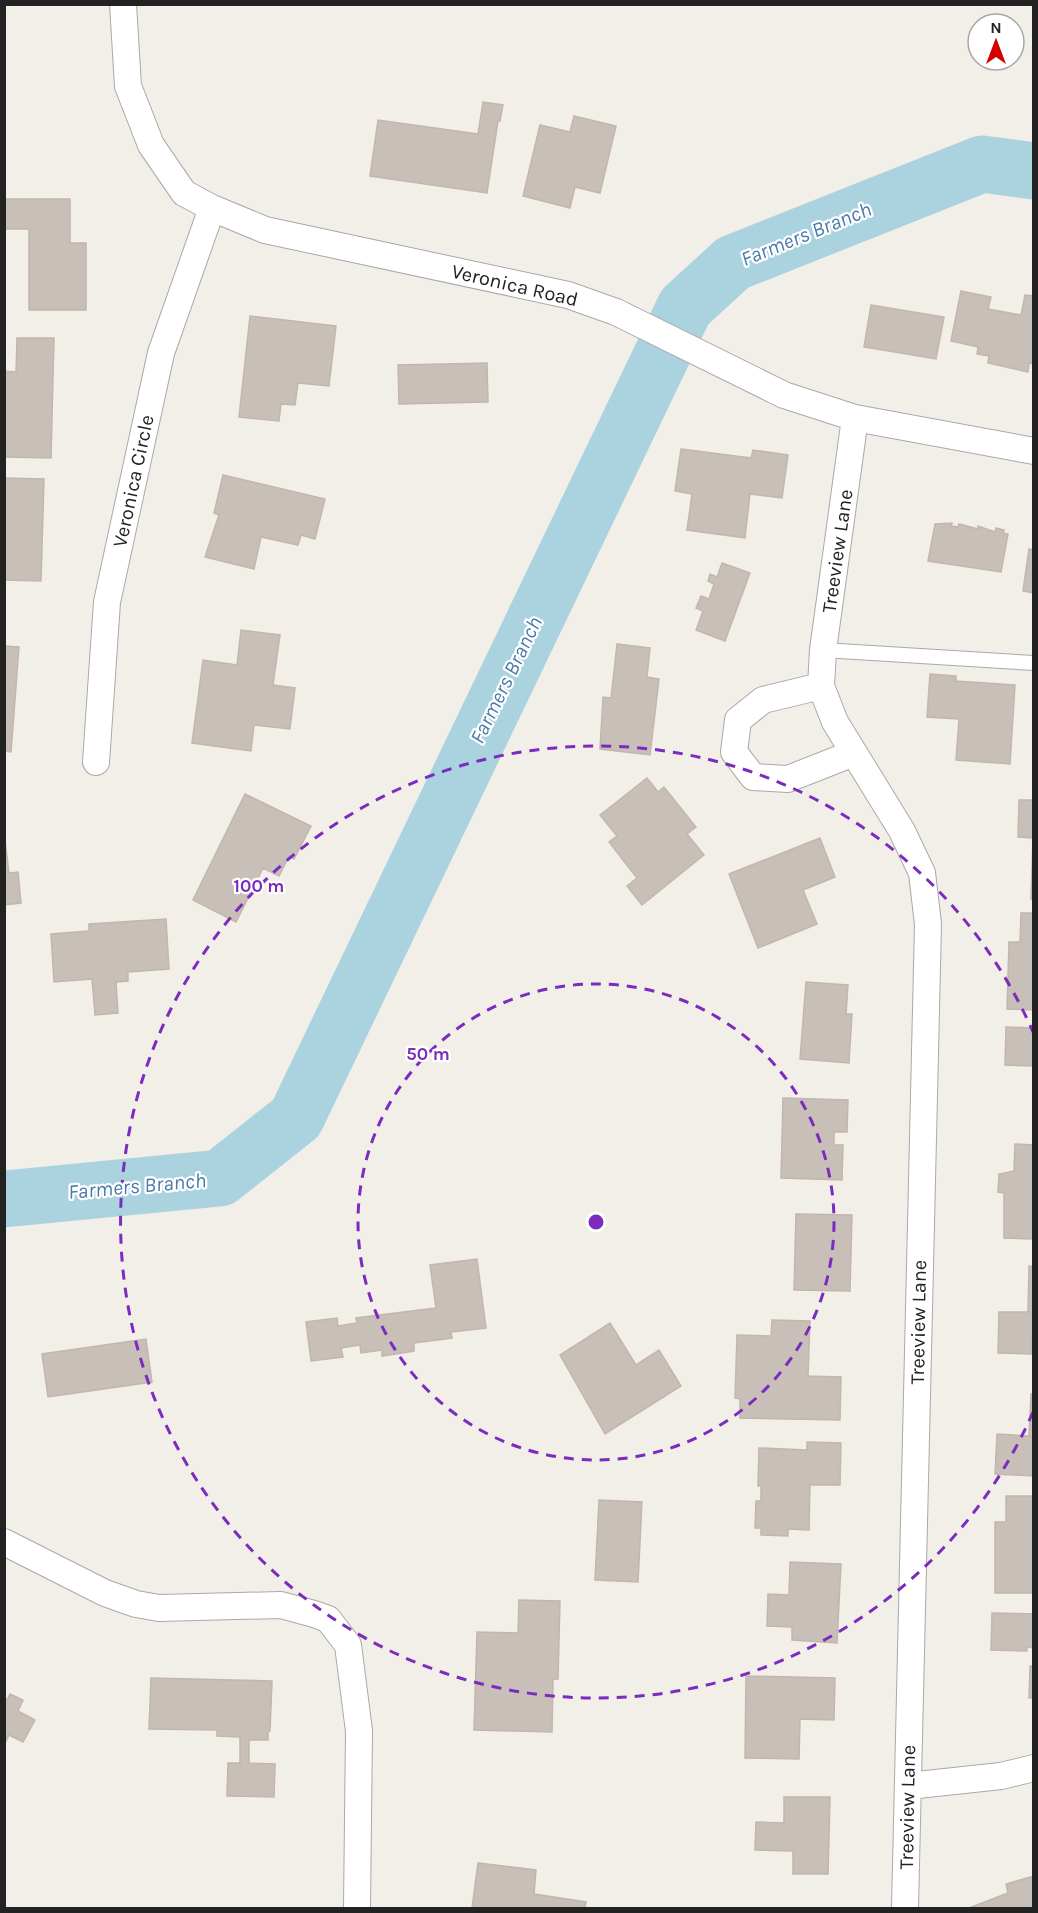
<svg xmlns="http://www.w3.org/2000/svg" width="1038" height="1913" font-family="Karla,sans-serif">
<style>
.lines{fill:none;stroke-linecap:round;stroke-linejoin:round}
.river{stroke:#aad3df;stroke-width:57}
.building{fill:#c7bfb8;stroke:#c4b6ab;stroke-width:1.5}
.service-casing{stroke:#a9a9a9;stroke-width:16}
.minor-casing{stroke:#a9a9a9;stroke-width:28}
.service{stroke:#fff;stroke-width:14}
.minor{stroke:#fff;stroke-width:26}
.ring{fill:none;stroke:#7b2cbf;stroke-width:3;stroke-dasharray:10 8}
.labels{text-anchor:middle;stroke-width:4.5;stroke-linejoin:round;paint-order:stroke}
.street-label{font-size:20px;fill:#222;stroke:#fff}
.water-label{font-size:21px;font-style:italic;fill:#4a7aab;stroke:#fff}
.centre{fill:#7b2cbf;stroke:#fff;stroke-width:3}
.ring-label{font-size:18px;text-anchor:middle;font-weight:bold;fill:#7b2cbf;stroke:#fff;stroke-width:4.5;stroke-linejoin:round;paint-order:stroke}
</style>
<rect width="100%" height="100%" fill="#f2efe9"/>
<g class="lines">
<path class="river" d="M 4,1199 L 220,1178 L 296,1118 L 685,307 L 733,263 L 982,164 L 1034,171"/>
</g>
<path class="building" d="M 483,102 L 503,105 L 500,121 L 498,121 L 487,193 L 370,176 L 378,120 L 478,134 Z
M 574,116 L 616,126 L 600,193 L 575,187 L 570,208 L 523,196 L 540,125 L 570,132 Z
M 4,199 L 70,199 L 70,243 L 86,243 L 86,310 L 29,310 L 29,229 L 4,229 Z
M 961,291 L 991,297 L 988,309 L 1021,315 L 1025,295 L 1034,296 L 1034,364 L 1029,363 L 1028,372 L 988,363 L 989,356 L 977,354 L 978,347 L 951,341 Z
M 871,305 L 944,317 L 936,359 L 864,347 Z
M 250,316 L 336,326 L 329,386 L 298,383 L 295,405 L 281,404 L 279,421 L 239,417 Z
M 17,338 L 54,338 L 51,458 L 4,457 L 4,371 L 16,372 Z
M 487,363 L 488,402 L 399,404 L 398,365 Z
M 681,449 L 751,458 L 753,450 L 788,455 L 782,498 L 750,494 L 745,538 L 687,530 L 692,494 L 675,491 Z
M 223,475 L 325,499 L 315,539 L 301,535 L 298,545 L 261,537 L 254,569 L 205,557 L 219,515 L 214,513 Z
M 4,478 L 44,479 L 41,581 L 4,580 Z
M 952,523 L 951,526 L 958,527 L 959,524 L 978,529 L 978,526 L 995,532 L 996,528 L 1004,530 L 1003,533 L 1008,534 L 1001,572 L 928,561 L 935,524 Z
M 1029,549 L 1034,550 L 1034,593 L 1023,591 Z
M 722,563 L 750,573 L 725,641 L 696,630 L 703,611 L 696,608 L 701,596 L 709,599 L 714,584 L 708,581 L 710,574 L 717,577 Z
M 241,630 L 280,635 L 273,685 L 295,688 L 290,729 L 254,725 L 251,751 L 192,743 L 203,660 L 237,665 Z
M 617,644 L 650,648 L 647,677 L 659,679 L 650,755 L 600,749 L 603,697 L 611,698 Z
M 4,646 L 19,647 L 11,752 L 4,751 Z
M 930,674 L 956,676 L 956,681 L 1015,685 L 1010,764 L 956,760 L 959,719 L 927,717 Z
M 647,778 L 658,792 L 664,787 L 696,827 L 687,834 L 704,855 L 642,905 L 627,886 L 637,878 L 609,842 L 617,836 L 600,815 Z
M 245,794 L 311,826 L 294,859 L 289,856 L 279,876 L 263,868 L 236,922 L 193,900 Z
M 1019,800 L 1034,800 L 1034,899 L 1031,899 L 1033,838 L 1018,837 Z
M 4,832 L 9,873 L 18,872 L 21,903 L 4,905 Z
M 820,838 L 835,877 L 803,890 L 817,924 L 758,948 L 729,874 Z
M 1021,913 L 1034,913 L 1034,1010 L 1007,1009 L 1009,942 L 1020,942 Z
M 166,919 L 169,969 L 128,972 L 128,981 L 116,982 L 118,1013 L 95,1015 L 92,979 L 54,982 L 51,934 L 89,931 L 89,924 Z
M 806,982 L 848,985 L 846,1014 L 852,1014 L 849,1063 L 800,1059 Z
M 1006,1027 L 1034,1028 L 1034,1066 L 1005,1065 Z
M 783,1098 L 848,1100 L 847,1132 L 834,1132 L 834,1145 L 843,1145 L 842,1180 L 781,1178 Z
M 1015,1144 L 1034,1145 L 1034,1239 L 1004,1238 L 1004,1193 L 998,1192 L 999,1174 L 1014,1171 Z
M 796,1214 L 852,1215 L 850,1291 L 794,1290 Z
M 477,1259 L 486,1328 L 451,1332 L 452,1338 L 414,1343 L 414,1351 L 382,1356 L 382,1350 L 361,1353 L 360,1345 L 341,1348 L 343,1357 L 311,1361 L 306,1322 L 337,1318 L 338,1326 L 357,1323 L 356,1318 L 436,1308 L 430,1265 Z
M 1029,1266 L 1034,1267 L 1032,1354 L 998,1353 L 999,1312 L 1028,1312 Z
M 772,1320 L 810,1321 L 808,1376 L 841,1377 L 840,1420 L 740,1418 L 740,1399 L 735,1398 L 737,1335 L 771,1336 Z
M 610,1323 L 636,1365 L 659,1350 L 681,1386 L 605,1434 L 560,1355 Z
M 146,1339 L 152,1382 L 48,1397 L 42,1354 Z
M 1031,1394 L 1034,1394 L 1034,1476 L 995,1474 L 997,1434 L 1029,1436 Z
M 807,1442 L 841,1443 L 840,1485 L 810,1485 L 809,1530 L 788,1529 L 788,1536 L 761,1535 L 761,1528 L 755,1528 L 756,1501 L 761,1501 L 761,1486 L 758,1486 L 759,1448 L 807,1450 Z
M 1006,1496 L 1034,1496 L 1034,1593 L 995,1593 L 995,1522 L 1006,1522 Z
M 599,1500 L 642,1502 L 638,1582 L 595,1580 Z
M 790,1562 L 841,1564 L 837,1643 L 792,1640 L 792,1627 L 767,1626 L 768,1594 L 789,1595 Z
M 519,1600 L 560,1601 L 558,1679 L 553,1679 L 552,1732 L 474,1730 L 477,1632 L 518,1633 Z
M 992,1613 L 1034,1614 L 1034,1648 L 1027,1647 L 1027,1651 L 991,1650 Z
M 1030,1666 L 1034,1666 L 1034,1698 L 1029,1698 Z
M 746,1676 L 835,1678 L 834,1720 L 800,1719 L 799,1759 L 745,1758 Z
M 151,1678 L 272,1681 L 270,1731 L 268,1731 L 268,1740 L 249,1740 L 249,1763 L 275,1764 L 274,1797 L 227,1796 L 228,1763 L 240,1763 L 240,1737 L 217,1736 L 217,1730 L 149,1729 Z
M 10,1694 L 23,1700 L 18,1711 L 35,1720 L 23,1742 L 9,1735 L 4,1745 L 4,1698 L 7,1700 Z
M 784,1797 L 830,1797 L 828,1874 L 793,1874 L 793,1851 L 755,1850 L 756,1822 L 784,1823 Z
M 478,1863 L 536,1870 L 534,1894 L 586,1902 L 585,1908 L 472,1908 Z
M 1034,1876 L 1034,1908 L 969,1908 L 1008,1893 L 1006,1884 Z"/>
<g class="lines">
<g class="service-casing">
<path id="service" d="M 823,650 L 1034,663"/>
</g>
<g class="minor-casing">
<path id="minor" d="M 123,4 L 128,86 L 151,145 L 184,193 L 212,208 L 265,230 L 568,295 L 616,312 L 784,395 L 855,418 L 1034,451
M 855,418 L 823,650 L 821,686 L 835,722 L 902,831 L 922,873 L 928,924 L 905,1908
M 821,686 L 763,700 L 738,720 L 734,752 L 753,777 L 788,779 L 854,753
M 96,762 L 107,602 L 161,353 L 212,208
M 4,1542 L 105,1593 L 136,1604 L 159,1608 L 281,1605 L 314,1614 L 328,1619 L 348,1645 L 359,1731 L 357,1908
M 908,1786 L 1001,1776 L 1034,1768"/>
</g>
<use href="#service" class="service"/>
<use href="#minor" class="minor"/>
</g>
<g class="ring">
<circle cx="596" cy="1222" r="238"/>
<path d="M1033 1412A476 476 0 1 1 1033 1032"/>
</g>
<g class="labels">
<g class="street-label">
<text transform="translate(515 285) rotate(13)" y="7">Veronica Road</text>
<text transform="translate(133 481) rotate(-78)" y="7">Veronica Circle</text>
<text transform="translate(837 551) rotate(-82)" y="7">Treeview Lane</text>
<text transform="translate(918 1322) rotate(-89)" y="7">Treeview Lane</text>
<text transform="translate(907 1807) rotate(-89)" y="7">Treeview Lane</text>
</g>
<g class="water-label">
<text transform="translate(806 234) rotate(-22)" y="7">Farmers Branch</text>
<text transform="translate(506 680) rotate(-64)" y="7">Farmers Branch</text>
<text transform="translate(137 1186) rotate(-5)" y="7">Farmers Branch</text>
</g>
</g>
<circle cx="596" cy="1222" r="9" class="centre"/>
<g class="ring-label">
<text x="259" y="892">100 m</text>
<text x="428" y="1060">50 m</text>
</g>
<rect width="1038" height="1913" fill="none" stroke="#222222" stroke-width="12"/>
<g transform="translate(996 42)"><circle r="28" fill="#ffffff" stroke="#a7a7a7" stroke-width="1.5"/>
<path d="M0-4.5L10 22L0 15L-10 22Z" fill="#d40000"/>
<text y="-9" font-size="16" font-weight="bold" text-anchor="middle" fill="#222222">N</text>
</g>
</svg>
